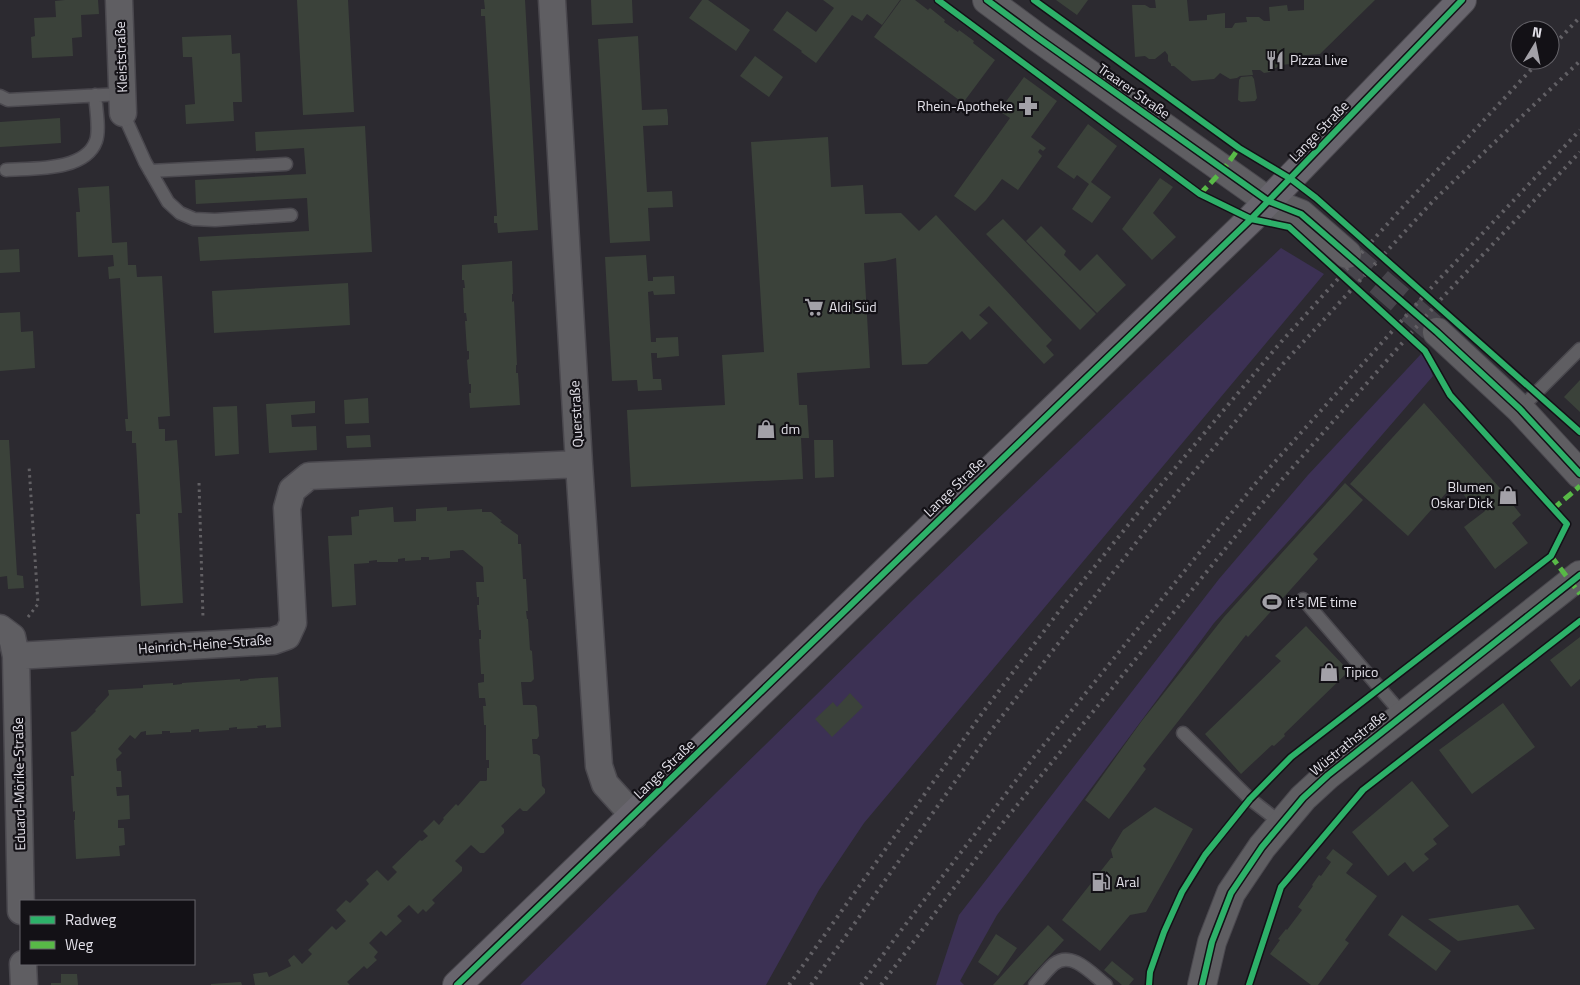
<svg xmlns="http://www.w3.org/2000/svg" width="1580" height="985" font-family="'Titillium Web',sans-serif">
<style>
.green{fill:#3c3154}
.building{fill:#3b423a}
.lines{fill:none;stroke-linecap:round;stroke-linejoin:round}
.tertiary-tunnel{stroke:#47454c;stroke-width:28;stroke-dasharray:28 14;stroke-linecap:butt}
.service-casing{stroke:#4a484e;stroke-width:15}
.minor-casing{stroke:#4a484e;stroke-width:29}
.tertiary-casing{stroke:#4a484e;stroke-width:30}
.secondary-casing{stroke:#4a484e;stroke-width:30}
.path{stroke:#626064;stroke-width:3;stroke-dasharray:2.5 4;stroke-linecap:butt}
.service{stroke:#5f5e62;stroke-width:12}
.minor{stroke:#5f5e62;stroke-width:26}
.tertiary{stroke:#5f5e62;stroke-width:28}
.secondary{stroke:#68656d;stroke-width:28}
.rail{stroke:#626065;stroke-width:4;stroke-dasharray:2.5 5;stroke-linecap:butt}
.quiet{stroke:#58b947;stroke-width:5;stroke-dasharray:10 5;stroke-linecap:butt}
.cycleway-casing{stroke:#131116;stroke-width:9}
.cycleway{stroke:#2db169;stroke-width:6}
.labels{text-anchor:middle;stroke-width:4.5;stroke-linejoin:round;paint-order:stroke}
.street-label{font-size:14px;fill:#e3e1e9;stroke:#131116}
.poi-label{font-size:14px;fill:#e3e1e9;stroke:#131116;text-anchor:start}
</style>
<rect width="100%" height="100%" fill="#2c2a30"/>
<path class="green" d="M 1281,248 L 1324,274 L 864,823 L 819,890 L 766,985 L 520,985 L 913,600 Z
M 1421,354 L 1426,359 L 1433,376 L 1324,502 L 1214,623 L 997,915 L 960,981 L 964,985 L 936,985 L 959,915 L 1219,579 L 1308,475 Z"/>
<path class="building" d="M 65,0 L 98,0 L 99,14 L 81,15 L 82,37 L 72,38 L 73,56 L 32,58 L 31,37 L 35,36 L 34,18 L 56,17 L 55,1 Z
M 297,0 L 348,0 L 354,112 L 303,115 Z
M 484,0 L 525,0 L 538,230 L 498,233 L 497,223 L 494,223 L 494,216 L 497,216 L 485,16 L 481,16 L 481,9 L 485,9 Z
M 591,0 L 632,0 L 633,23 L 592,25 Z
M 702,0 L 708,0 L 750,30 L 736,51 L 689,18 Z
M 823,0 L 900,0 L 882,25 L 867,14 L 862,21 L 852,15 L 816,63 L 801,52 L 802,51 L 773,30 L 787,11 L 816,32 L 834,8 Z
M 901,0 L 915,0 L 928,10 L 930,8 L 945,20 L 944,22 L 958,32 L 959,30 L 974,41 L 973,43 L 995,60 L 963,103 L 874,37 Z
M 1056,0 L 1088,0 L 1077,15 Z
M 1155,0 L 1187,0 L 1189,21 L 1207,20 L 1207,15 L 1225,13 L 1225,28 L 1232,28 L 1235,23 L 1247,22 L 1246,17 L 1259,17 L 1264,21 L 1270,21 L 1269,7 L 1287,5 L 1288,11 L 1304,10 L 1304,0 L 1375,0 L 1320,54 L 1294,56 L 1294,61 L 1291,64 L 1280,65 L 1276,68 L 1273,68 L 1270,72 L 1264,73 L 1260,70 L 1252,70 L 1253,75 L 1240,76 L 1237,78 L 1230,79 L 1220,73 L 1214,79 L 1192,81 L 1174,66 L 1171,66 L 1171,64 L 1168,61 L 1168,55 L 1165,51 L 1155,59 L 1149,59 L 1145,56 L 1135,57 L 1132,5 L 1145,5 L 1150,8 L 1156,8 Z
M 231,35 L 232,54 L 240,53 L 242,102 L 233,102 L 234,121 L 186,124 L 185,105 L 195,104 L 192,57 L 183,57 L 182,37 Z
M 638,36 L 642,110 L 667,109 L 668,117 L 668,125 L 643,126 L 647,192 L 672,191 L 673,207 L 648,208 L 650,241 L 610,243 L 598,39 Z
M 755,56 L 783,77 L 769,97 L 740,76 Z
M 1252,76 L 1254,79 L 1257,98 L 1255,101 L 1241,102 L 1238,100 L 1239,80 L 1241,77 Z
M 1024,77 L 1057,101 L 1031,137 L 1046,148 L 1043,151 L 1040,149 L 1038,152 L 1042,156 L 1018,190 L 1002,179 L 986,200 L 975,211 L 954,196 L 1010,118 L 999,111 Z
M 60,118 L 61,143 L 0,147 L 0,122 Z
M 1088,124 L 1117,146 L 1091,182 L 1111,197 L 1092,223 L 1072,209 L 1089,184 L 1077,175 L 1074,179 L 1057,167 Z
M 365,126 L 372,252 L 200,261 L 198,237 L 309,231 L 307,198 L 196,204 L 195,180 L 306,174 L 304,148 L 256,151 L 255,132 Z
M 828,137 L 831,187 L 863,185 L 865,214 L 901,213 L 919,231 L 936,215 L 1052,340 L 1046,346 L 1054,355 L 1044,364 L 989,306 L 979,315 L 988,323 L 970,340 L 962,331 L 927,364 L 902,365 L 896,258 L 885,261 L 864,263 L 870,368 L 797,373 L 799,405 L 807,405 L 809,438 L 801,438 L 803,479 L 631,487 L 627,410 L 725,405 L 722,355 L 764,352 L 751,142 Z
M 1160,178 L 1173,187 L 1153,213 L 1176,237 L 1152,260 L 1122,229 Z
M 109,186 L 112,243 L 127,242 L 128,265 L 136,265 L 137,277 L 162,276 L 170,416 L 158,417 L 159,429 L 165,429 L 165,441 L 177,440 L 182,513 L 178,513 L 183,603 L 141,606 L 136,514 L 140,514 L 136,443 L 132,443 L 132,431 L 126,431 L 125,419 L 128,419 L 120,278 L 109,279 L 108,267 L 114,266 L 113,255 L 78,257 L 76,212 L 80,212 L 78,188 Z
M 1003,219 L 1096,314 L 1080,330 L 986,234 Z
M 1041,226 L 1066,251 L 1064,255 L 1080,271 L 1097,254 L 1126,285 L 1097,313 L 1026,241 Z
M 19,249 L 20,272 L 0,273 L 0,250 Z
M 646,255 L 648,281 L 653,281 L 653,277 L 674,276 L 675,294 L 654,295 L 653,291 L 648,292 L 651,342 L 656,342 L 656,338 L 678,337 L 679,356 L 657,358 L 657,353 L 651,353 L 653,379 L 661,379 L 662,390 L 638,391 L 637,380 L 612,381 L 605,257 Z
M 512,261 L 513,294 L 512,294 L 512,302 L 514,301 L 517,365 L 516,365 L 516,373 L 518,373 L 520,405 L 470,408 L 469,393 L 471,393 L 471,384 L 469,384 L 467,360 L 469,359 L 469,351 L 467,351 L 465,321 L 467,321 L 466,313 L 464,313 L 463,288 L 465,288 L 464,280 L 462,280 L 462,265 Z
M 348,283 L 350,325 L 214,333 L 212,291 Z
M 20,312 L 21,332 L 33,331 L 35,368 L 0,371 L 0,313 Z
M 1580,380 L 1580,412 L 1564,397 Z
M 368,398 L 369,423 L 345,424 L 344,400 Z
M 315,401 L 315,413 L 291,415 L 292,427 L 316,426 L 317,450 L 269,453 L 266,404 Z
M 1424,403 L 1499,487 L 1521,515 L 1512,523 L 1528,543 L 1495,569 L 1464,527 L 1485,511 L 1478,503 L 1473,507 L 1455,483 L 1408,536 L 1350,484 Z
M 237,406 L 239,454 L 215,456 L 213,407 Z
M 370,435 L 371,447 L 347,448 L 346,436 Z
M 0,440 L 9,440 L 17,575 L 23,576 L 24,588 L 8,589 L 7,576 L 0,577 Z
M 814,440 L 833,440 L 834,477 L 815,478 Z
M 1345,483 L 1363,500 L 1313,554 L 1318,559 L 1248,637 L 1246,635 L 1143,766 L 1146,769 L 1109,819 L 1085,800 L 1141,722 L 1224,617 Z
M 393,507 L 394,522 L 416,521 L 416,509 L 447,507 L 447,511 L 482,509 L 482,512 L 491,512 L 502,521 L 500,522 L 518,535 L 518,544 L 521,544 L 523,579 L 526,579 L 528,611 L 526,611 L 527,619 L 528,619 L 530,650 L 532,651 L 534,679 L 531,682 L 521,682 L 523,705 L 535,705 L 537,707 L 539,736 L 537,739 L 532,739 L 533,754 L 537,754 L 540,756 L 542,786 L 545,789 L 545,793 L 527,811 L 523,811 L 520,808 L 501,826 L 504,829 L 504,833 L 484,853 L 480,853 L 471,845 L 455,861 L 462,867 L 462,871 L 432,900 L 435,903 L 426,912 L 423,909 L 418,914 L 409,905 L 397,916 L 402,921 L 386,936 L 381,931 L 369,943 L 378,952 L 374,957 L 377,960 L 367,969 L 364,966 L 347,982 L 350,985 L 255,985 L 253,974 L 267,972 L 269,977 L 291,966 L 288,960 L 294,955 L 302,964 L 312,954 L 308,950 L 332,926 L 336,930 L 346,921 L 336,910 L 346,900 L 350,903 L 369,884 L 366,880 L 377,870 L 388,881 L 397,872 L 392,867 L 420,840 L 422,841 L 428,836 L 423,831 L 434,820 L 439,825 L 444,819 L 443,818 L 456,804 L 458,806 L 480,781 L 486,781 L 487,780 L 487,768 L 489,768 L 489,760 L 486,760 L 486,725 L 484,725 L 483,706 L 486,706 L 485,698 L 479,698 L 478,683 L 484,682 L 484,674 L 481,674 L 479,639 L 481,639 L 481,630 L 479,630 L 477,605 L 479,605 L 479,597 L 477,597 L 476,582 L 484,582 L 483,567 L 463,550 L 450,551 L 450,558 L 429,560 L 429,557 L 421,557 L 421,560 L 405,561 L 405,558 L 398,559 L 398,562 L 377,562 L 377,560 L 369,561 L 369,563 L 354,564 L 356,605 L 332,607 L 328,536 L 352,535 L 351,517 L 359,516 L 359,510 Z
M 1306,626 L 1349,671 L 1284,734 L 1285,736 L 1274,746 L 1272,745 L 1241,774 L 1205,734 L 1281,661 L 1275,656 Z
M 1580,637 L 1580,679 L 1571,687 L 1550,660 Z
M 278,677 L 281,727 L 266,728 L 266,725 L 257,726 L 258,728 L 237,729 L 237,727 L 229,728 L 229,730 L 199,732 L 199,729 L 191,730 L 191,732 L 170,733 L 170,731 L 162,731 L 162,734 L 146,735 L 146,731 L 141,732 L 135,739 L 130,735 L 118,749 L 122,753 L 116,759 L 117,771 L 121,771 L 122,787 L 116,787 L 117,796 L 129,795 L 130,819 L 118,820 L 118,828 L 124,828 L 125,845 L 119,846 L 120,856 L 76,859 L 74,820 L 75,820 L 75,811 L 73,812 L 71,776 L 74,776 L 71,732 L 76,731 L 96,711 L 95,710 L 109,695 L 108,690 L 143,688 L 143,685 L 173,683 L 173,685 L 182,684 L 182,683 L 240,679 L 240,681 L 249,680 L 248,679 Z
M 850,693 L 863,707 L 832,737 L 815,719 L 833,702 L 837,707 Z
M 1503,703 L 1535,747 L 1472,794 L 1439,750 Z
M 1412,781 L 1449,826 L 1433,839 L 1437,844 L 1424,854 L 1429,859 L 1413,872 L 1405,862 L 1388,876 L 1352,832 Z
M 1155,807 L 1193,829 L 1146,912 L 1130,915 L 1100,951 L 1062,920 L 1111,858 L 1113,858 L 1111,850 L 1123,830 Z
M 1333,849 L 1353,864 L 1346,873 L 1377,896 L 1345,940 L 1349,943 L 1318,985 L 1311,985 L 1270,954 L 1280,940 L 1278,939 L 1286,929 L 1287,930 L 1302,910 L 1298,907 L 1313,886 L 1312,885 L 1319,875 L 1321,876 L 1331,862 L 1326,858 Z
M 1518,905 L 1535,929 L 1458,941 L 1428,919 Z
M 1402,915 L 1451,951 L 1436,971 L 1388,935 Z
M 1048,925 L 1064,940 L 1023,985 L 993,985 Z
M 996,934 L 1017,948 L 998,976 L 978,962 Z
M 1112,961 L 1134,979 L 1129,985 L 1122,985 L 1104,970 Z
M 61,974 L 77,974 L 78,985 L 51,985 L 51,983 L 61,983 Z
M 241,982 L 242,985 L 211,985 L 211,984 Z"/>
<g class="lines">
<path class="tertiary-tunnel" d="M 1347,254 L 1437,332"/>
<g class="service-casing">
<path id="service" d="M 0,96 L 8,100 L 122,94
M 123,113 L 145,162 L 168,202 L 180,213 L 194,219 L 215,220 L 291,215
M 6,170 C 31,168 85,172 96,141 C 100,130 96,108 95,95
M 150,171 L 286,164
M 1520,409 L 1580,349
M 1303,599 L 1403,715
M 1183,733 L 1250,799 L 1281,823
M 1035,985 C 1041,978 1047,970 1054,964 C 1072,950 1092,974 1106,985"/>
</g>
<g class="minor-casing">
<path id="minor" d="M 119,0 L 123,113
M 552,0 L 579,464 L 599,766 L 605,784 L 634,816
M 0,628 L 12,637 L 16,656 L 273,641 L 287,636 L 293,623 L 287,508 L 292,490 L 309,476 L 579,464
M 16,656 L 21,911
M 23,964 L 24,985"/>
</g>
<g class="tertiary-casing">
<path id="tertiary" d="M 987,0 L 1037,37 L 1268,201 L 1301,214 L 1347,254
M 1437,332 L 1520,409 L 1580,474
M 1202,985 L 1212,942 L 1231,893 L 1262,847 L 1303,798 L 1328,775 L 1580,575"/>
</g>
<g class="secondary-casing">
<path id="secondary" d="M 457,985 L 1251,219 L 1462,0"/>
</g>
<path class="path" d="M 199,483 L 203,618
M 28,617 L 38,604 L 29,466"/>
<use href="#service" class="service"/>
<use href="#minor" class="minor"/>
<use href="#tertiary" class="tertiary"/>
<use href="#secondary" class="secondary"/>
<path class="rail" d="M 1550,49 L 1580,17
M 789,985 L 983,712 L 1066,602 L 1154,493 L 1281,342 L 1401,209 L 1540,60
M 811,985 L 993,728 L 1142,535 L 1282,365 L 1434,200 L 1580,61
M 861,985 L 896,937 L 1034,757 L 1255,484 L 1431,288 L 1580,130
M 881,985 L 1005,820 L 1278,484 L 1441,299 L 1580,152"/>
<path class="quiet" d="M 1200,194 L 1223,170 L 1239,148
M 1553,509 L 1580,486
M 1551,556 L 1580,594"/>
<g class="cycleway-casing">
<path id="cycleway" d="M 938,0 L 1200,194 L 1251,219 L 1289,227 L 1425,351 L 1450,395 L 1567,524 L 1551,556 L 1291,757 L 1250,799 L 1205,855 L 1182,892 L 1164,932 L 1150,972 L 1149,985
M 987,0 L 1037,37 L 1268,201 L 1301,214 L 1437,332 L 1520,409 L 1580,474
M 1034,0 L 1239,148 L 1291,179 L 1316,198 L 1580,432
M 457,985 L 1251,219 L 1462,0
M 1202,985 L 1212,942 L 1231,893 L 1262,847 L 1303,798 L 1328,775 L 1580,575
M 1249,985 L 1281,887 L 1363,790 L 1580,621"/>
</g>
<use href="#cycleway" class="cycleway"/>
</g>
<defs>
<g id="restaurant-bare" transform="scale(1.5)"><path d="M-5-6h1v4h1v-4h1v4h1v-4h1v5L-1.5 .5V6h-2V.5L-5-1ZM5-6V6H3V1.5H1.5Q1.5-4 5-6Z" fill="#a3a1a8" stroke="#131116" stroke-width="2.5" paint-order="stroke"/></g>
<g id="pharmacy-bare" transform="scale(1.5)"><path d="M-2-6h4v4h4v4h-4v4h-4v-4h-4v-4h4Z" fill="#a3a1a8" stroke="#131116" stroke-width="2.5" paint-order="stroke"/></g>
<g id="supermarket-bare" transform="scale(1.5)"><path d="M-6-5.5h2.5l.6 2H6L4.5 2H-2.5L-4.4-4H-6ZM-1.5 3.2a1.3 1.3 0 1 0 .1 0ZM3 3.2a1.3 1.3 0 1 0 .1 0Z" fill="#a3a1a8" stroke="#131116" stroke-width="2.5" paint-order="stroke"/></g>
<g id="shop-bare" transform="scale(1.5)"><path d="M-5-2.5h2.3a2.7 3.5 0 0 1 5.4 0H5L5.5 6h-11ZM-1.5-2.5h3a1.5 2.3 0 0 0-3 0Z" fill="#a3a1a8" stroke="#131116" stroke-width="2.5" paint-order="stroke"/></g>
<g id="stadium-bare" transform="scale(1.5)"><path d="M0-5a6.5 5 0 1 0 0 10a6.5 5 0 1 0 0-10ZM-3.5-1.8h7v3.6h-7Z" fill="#a3a1a8" stroke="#131116" stroke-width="2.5" paint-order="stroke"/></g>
<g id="fuel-bare" transform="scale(1.5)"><path d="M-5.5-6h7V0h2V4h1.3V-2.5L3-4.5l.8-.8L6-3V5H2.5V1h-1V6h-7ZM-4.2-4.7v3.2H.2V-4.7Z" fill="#a3a1a8" stroke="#131116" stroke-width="2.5" paint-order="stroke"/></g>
</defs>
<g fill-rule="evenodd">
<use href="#restaurant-bare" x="1275" y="60"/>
<use href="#pharmacy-bare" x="1028" y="106"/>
<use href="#supermarket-bare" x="814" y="307"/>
<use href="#shop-bare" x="766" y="429"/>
<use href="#shop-bare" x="1508" y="495"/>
<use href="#stadium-bare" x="1272" y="602"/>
<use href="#shop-bare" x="1329" y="672"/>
<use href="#fuel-bare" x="1101" y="882"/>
</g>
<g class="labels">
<g class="street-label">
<text transform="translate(121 57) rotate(-92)" y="5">Kleiststraße</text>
<text transform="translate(1134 91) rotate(35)" y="5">Traarer Straße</text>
<text transform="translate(1319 131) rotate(-46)" y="5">Lange Straße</text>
<text transform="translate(576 414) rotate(-93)" y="5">Querstraße</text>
<text transform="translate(954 487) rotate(-44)" y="5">Lange Straße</text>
<text transform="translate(205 644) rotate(-4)" y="5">Heinrich-Heine-Straße</text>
<text transform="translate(1348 743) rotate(-39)" y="5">Wüstrathstraße</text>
<text transform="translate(664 769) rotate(-44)" y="5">Lange Straße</text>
<text transform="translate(19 784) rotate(-91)" y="5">Eduard-Mörike-Straße</text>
</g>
<g class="poi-label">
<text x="1290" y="65">Pizza Live</text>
<text x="1013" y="111" text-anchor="end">Rhein-Apotheke</text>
<text x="829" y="312">Aldi Süd</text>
<text x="781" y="434">dm</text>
<text x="1493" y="492" text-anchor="end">Blumen<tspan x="1493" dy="16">Oskar Dick</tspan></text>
<text x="1287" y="607">it's ME time</text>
<text x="1344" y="677">Tipico</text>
<text x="1116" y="887">Aral</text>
</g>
</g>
<rect x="20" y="900" width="175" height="65" fill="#131116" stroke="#66646a"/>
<rect x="30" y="916" width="25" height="8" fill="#2db169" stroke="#66646a"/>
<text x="65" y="925" font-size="15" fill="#e3e1e9">Radweg</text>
<rect x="30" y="941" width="25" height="8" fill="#58b947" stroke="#66646a"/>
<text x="65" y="950" font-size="15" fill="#e3e1e9">Weg</text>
<g transform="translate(1535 45) rotate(10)"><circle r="24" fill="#131116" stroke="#66646a"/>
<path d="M0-4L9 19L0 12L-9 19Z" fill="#a3a1a8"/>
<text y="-8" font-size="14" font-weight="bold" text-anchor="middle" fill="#e3e1e9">N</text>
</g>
</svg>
